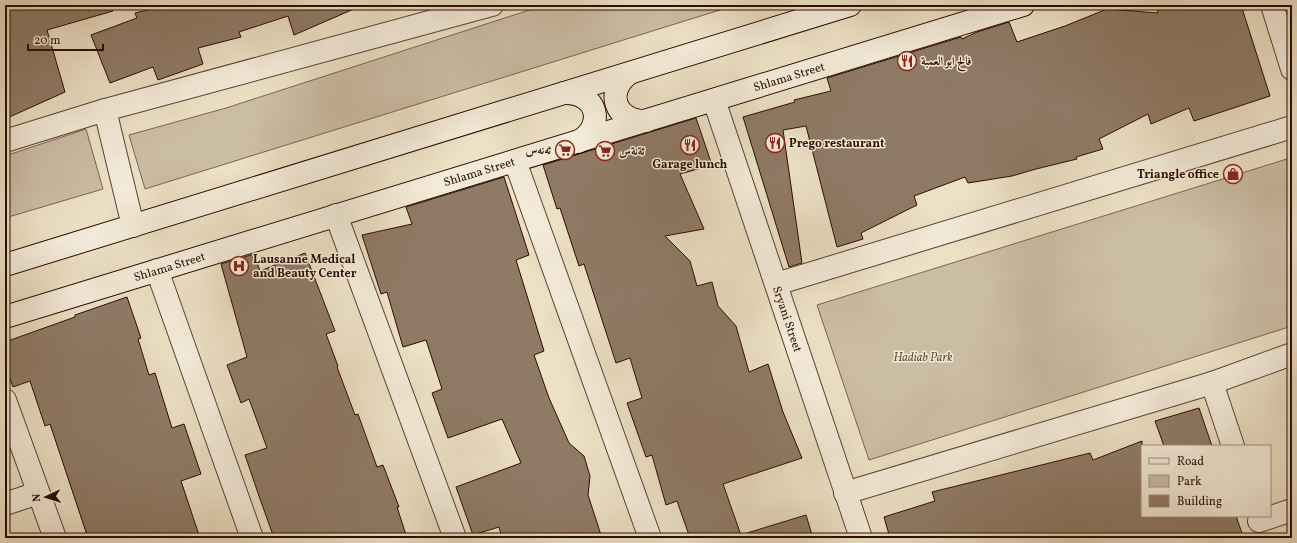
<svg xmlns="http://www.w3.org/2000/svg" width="1297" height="543" font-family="Vollkorn,Amiri,serif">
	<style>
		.green { fill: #cbbca4; stroke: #7b6452 }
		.building { fill: #8f7a66; stroke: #2b0c00 }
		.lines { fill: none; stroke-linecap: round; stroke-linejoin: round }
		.street-casing { stroke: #5b4131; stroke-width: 24 }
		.secondary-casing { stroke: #2b0c00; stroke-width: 24 }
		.street { stroke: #f3ebd9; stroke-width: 22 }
		.secondary { stroke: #f3ebd9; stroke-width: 22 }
		.labels { text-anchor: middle; stroke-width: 3; stroke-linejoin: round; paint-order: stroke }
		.poi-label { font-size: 12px; font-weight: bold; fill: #2b0c00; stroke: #f3ebd9; text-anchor: start }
		.street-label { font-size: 12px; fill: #2b0c00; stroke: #f3ebd9 }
		.park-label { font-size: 12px; font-style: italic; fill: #634a39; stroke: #f3ebd9 }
	</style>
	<rect width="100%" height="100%" fill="#ece0c5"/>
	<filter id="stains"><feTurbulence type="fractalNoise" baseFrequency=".005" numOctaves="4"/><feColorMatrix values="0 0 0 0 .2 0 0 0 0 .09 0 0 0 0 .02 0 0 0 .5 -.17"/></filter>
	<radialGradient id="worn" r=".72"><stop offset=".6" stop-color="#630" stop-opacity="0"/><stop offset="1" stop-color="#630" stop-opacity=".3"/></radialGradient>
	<g class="green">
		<path d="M545,5H736L145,189L129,135L226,108Z"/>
		<path d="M86,129L103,189L5,218V156Z"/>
		<path d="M1287,159L1292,177V326L869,460L817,305Z"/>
	</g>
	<g class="building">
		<path d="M5,5H112L113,11L47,30L65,92L5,119Z"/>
		<path d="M167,5H363L294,35L288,16L239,32L241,37L198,48L203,64L158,80L153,67L110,83L91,35L137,18L135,13Z"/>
		<path d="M1156,5H1241L1270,96L1194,121L1189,108L1151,124L1148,114L1099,139L1103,149L1076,157L1077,159L1036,169L1012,176L968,183L965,177L914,196L917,205L861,233L863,239L837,247L806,126L783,130L802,263L789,267L743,117L795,102L794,100L831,91L827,78L961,37L962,39L977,32L1009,22L1017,42L1065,26L1107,9L1158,13Z"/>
		<path d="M696,118L712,165L680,174L704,229L665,236L690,261L697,286L712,282L718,306L736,326L749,372L768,364L783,412L802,458L723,484L742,538H690L677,501L666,505L652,455L646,457L627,403L642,398L630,358L616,363L584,264L579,266L560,208L557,209L543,165Z"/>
		<path d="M504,177L529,255L516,260L544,351L534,355L549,398L569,443L584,456L590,476L588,495L602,538H502L499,527L473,535L456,487L521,463L502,419L448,438L432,393L442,389L426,340L403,347L387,292L381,294L362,235L412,224L406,207Z"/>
		<path d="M305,253L335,331L326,334L338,366L337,367L355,415L358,414L377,467L383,465L399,507H397L407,538H274L259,496L245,455L267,448L249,399L241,403L227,365L247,357L221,264L254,254L260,271Z"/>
		<path d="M127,297L141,338L138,339L149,375L155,373L172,428L184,424L201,474L181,481L200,538H88L50,424L45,426L30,381L13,387L5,365V342L75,317V315Z"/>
		<path d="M1199,408L1212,446H1164L1155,421Z"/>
		<path d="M1142,441V516H1236L1242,533L1229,538H890L884,517L935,501L932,492L1090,453L1093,460Z"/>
		<path d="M806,515L813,538H748L747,533Z"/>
	</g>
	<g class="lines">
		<defs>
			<g id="street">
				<path d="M1272,5L1292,69"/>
				<path id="s1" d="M714,100L861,538"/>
				<path d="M105,110L133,226"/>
				<path d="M5,141L105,110L492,5"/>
				<path d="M515,161L650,538"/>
				<path d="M336,215L455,538"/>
				<path d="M157,270L252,538"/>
				<path d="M776,284L1292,127"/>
				<path d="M1212,383L1233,446"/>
				<path d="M5,400L55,538"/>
				<path d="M845,493L1212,383L1292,354"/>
				<path d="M5,504L38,493"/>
				<path d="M1259,521L1292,510"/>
			</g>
			<g id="secondary">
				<path d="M630,73C604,91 615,122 646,121"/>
				<path d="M564,93C598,92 606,126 578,142"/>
				<path d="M5,265L850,5"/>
				<path id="s2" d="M5,317L1023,5"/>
			</g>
		</defs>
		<use href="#street" class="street-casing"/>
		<use href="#secondary" class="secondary-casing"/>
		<use href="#street" class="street"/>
		<use href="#secondary" class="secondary"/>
	</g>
	<defs>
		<symbol id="restaurant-ring" viewBox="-11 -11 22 22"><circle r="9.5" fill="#f3ebd9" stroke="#8f2418" stroke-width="1.5"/><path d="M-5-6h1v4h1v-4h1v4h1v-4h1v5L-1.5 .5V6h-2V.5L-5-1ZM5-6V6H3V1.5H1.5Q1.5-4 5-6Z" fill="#8f2418"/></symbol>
		<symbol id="supermarket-ring" viewBox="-11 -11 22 22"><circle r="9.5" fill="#f3ebd9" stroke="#8f2418" stroke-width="1.5"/><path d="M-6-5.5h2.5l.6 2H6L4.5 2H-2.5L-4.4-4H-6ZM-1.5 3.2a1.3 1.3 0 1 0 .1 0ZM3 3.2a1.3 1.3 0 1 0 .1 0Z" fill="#8f2418"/></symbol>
		<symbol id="shop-ring" viewBox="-11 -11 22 22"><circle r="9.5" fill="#f3ebd9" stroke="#8f2418" stroke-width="1.5"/><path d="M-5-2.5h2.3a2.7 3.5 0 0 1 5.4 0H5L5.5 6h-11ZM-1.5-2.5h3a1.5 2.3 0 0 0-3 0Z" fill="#8f2418"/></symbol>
		<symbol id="hospital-ring" viewBox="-11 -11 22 22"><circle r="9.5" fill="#f3ebd9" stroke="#8f2418" stroke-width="1.5"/><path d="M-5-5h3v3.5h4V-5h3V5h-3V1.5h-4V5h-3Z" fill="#8f2418"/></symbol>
	</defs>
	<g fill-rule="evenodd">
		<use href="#restaurant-ring" x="896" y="50" width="22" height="22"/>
		<use href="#restaurant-ring" x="764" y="132" width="22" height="22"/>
		<use href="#restaurant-ring" x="679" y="134" width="22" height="22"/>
		<use href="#supermarket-ring" x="554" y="139" width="22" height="22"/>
		<use href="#supermarket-ring" x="594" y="140" width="22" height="22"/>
		<use href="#shop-ring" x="1222" y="163" width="22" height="22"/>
		<use href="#hospital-ring" x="228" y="255" width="22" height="22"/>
	</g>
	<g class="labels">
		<g class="poi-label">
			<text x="921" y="65">فالح ابو العمبة</text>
			<text x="789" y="147">Prego restaurant</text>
			<text x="551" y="154" text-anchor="end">ئەنەس</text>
			<text x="619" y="155">ئةنةس</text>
			<text x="690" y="168" text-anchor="middle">Garage lunch</text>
			<text x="1219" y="178" text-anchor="end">Triangle office</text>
			<text x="253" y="263">Lausanne Medical<tspan x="253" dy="14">and Beauty Center</tspan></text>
		</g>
		<g class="street-label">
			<text dy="4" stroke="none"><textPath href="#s2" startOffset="820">Shlama Street</textPath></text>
			<text dy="4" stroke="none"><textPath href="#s2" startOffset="496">Shlama Street</textPath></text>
			<text dy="4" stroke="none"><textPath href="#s2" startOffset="172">Shlama Street</textPath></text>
			<text dy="4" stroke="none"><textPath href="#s1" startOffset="231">Sryani Street</textPath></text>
		</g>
		<g class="park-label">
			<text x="923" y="361">Hadiab Park</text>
		</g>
	</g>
	<rect width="1297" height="543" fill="none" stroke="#ece0c5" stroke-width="20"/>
	<rect x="6" y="6" width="1285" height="531" fill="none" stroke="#2b0c00" stroke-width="2"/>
	<rect x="10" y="10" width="1277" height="523" fill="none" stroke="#2b0c00"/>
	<rect x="1141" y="445" width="130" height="72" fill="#f3ebd9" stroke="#a39282"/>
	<rect x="1149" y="458" width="20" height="6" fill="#f3ebd9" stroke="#a39282"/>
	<text x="1177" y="465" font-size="12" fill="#2b0c00">Road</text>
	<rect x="1149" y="475" width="20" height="12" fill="#cbbca4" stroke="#a39282"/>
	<text x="1177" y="485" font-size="12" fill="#2b0c00">Park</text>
	<rect x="1149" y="495" width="20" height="12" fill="#8f7a66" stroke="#a39282"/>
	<text x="1177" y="505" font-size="12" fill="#2b0c00">Building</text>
	<g transform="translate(46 497) rotate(266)" stroke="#f3ebd9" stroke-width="3" paint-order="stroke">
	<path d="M0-3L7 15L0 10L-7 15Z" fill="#2b0c00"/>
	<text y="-6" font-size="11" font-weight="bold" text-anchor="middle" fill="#2b0c00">N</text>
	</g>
	<path d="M28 44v6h75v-6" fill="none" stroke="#2b0c00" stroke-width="2"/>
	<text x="34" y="44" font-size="12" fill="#2b0c00" stroke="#f3ebd9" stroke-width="3" paint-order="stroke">20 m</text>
	<rect width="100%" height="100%" filter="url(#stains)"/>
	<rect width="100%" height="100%" fill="url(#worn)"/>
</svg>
